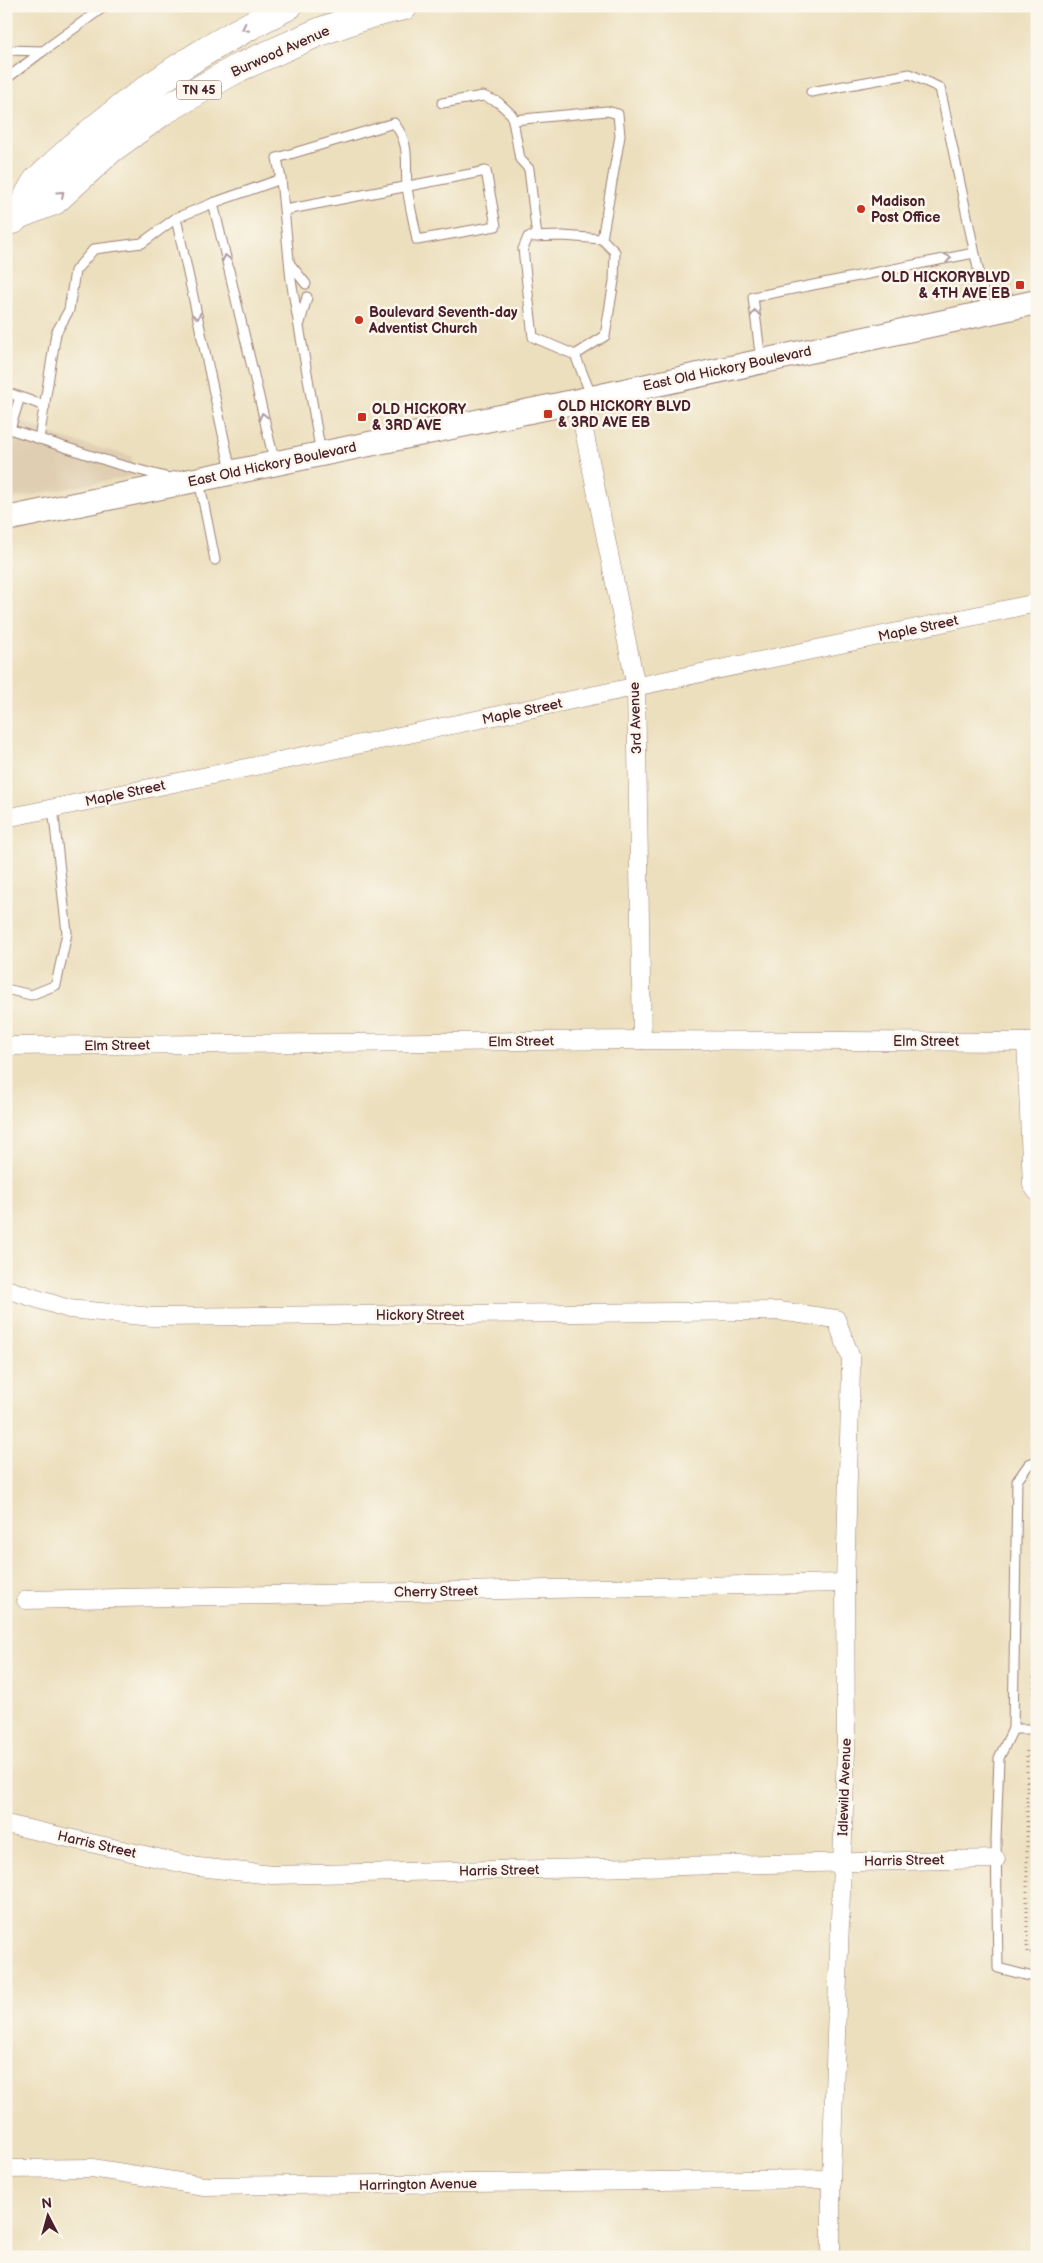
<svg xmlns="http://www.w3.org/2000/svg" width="1043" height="2263" font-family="'Balsamiq Sans',sans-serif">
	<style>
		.built { fill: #dfceb1 }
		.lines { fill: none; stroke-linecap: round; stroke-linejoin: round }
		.lane-casing { stroke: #9b7f74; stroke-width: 11 }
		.street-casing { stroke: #9b7f74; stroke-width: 19 }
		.secondary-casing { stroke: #9b7f74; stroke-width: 26 }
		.primary-casing { stroke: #9b7f74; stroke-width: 29 }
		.path { stroke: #9b7f74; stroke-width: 3; stroke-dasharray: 1 4; stroke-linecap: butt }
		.lane { stroke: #fff; stroke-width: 9 }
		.street { stroke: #fff; stroke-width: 18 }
		.secondary { stroke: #fff; stroke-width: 24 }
		.primary { stroke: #fff; stroke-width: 28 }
		.oneway { stroke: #ae9aa0 }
		.poi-dot { fill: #c8321e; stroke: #fbf7ec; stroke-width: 2 }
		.labels { text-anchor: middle; stroke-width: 5; stroke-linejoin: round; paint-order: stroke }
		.shield { fill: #fbf7ec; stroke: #7f6065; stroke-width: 1 }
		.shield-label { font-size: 12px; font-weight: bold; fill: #4a1f2b }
		.street-label { font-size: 14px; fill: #4a1f2b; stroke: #fbf7ec }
		.poi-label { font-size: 14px; font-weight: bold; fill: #4a1f2b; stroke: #fbf7ec; text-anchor: start }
	</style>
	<rect width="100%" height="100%" fill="#fbf7ec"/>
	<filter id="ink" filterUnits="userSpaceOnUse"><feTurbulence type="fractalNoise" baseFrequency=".02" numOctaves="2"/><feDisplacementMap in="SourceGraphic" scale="10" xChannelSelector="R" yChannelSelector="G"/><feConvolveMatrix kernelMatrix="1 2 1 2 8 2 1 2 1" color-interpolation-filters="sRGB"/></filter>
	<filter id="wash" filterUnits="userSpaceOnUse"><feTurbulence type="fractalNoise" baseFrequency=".0096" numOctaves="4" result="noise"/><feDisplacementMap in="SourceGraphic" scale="20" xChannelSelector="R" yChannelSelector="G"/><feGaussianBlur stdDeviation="1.12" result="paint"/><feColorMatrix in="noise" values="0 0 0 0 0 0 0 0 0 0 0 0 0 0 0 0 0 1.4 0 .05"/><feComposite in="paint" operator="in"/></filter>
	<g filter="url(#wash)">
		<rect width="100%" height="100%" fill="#ecdfbd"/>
		<path class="built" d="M6,415L65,439L131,456L137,475L6,500Z"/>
	</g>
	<g filter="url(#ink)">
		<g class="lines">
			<defs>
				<g id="lane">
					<path d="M6,50L43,51L105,6"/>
					<path d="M6,79L43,51"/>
					<path d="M811,92L910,74L940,88L987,311"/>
					<path d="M442,103L483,96L498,102L512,115L520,159L529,169L537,237"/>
					<path d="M513,120L607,111L618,114L620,136L602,239"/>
					<path d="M281,179L277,158L394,123C411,145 405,160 407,186C409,204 414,222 417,240L496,226L486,171L285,210"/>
					<path d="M6,201L16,213"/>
					<path d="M213,203L281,179L291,280L321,454"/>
					<path d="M290,264L306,284"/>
					<path d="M300,323L307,297"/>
					<path d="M575,355L605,336L614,281L615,252L602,239L563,236L528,237L523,249L533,337L575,355L592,397"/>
					<path d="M761,361L753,297L974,253"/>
					<path d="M6,392L45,406"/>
					<path d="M6,428L117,464L169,478"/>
					<path d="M10,429L20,397"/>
					<path d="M39,439L56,333L69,310L75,271L94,249L142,243L176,218"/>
					<path d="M231,471L176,218L213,203L275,464"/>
					<path d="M199,480L215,560"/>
					<path d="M6,989L31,995L56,985L67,933L53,808"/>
					<path d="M1037,1461L1029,1464L1017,1481L1013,1729L999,1758L996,1839L998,1968L1037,1978"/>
					<path d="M1013,1729H1037"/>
				</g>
				<g id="street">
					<path d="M578,401L636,687L642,1040"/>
					<path d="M6,818L1037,603"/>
					<path d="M1026,1042L1032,1185L1037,1192"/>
					<path d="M6,1046L642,1040L1037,1042"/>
					<path d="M6,1289L69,1309L153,1317L779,1311L836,1319L851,1358V1368L845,1583L846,1749L831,2179V2257"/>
					<path d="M26,1600L845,1583"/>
					<path d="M6,1824L198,1867L272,1875L996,1859"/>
					<path d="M6,2169L92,2168L204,2186L831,2179"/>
				</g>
				<path id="secondary" d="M6,519L578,401L1037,302"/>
				<g id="primary">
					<path d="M18,215L54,201L111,149L163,111L238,68L319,32L367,15L404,6"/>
					<path d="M13,220C24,209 28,193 37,181C41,177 47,172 51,168C121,101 201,49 288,6"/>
				</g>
			</defs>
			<use href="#lane" class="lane-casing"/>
			<use href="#street" class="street-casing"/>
			<use href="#secondary" class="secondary-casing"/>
			<use href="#primary" class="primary-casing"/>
			<g class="path">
				<path d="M1033,1482L1034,1714"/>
				<path d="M1037,1751H1027V1953L1037,1952"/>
			</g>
			<use href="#lane" class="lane"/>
			<use href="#street" class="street"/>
			<use href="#secondary" class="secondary"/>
			<use href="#primary" class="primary"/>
		</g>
		<defs><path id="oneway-chevron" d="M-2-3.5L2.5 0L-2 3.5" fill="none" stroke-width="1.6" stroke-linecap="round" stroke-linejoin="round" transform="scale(1.25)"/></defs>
		<g class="oneway">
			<use href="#oneway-chevron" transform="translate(245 28) rotate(154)"/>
			<use href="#oneway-chevron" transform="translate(61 194) rotate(-42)"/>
			<use href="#oneway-chevron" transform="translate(226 258) rotate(-103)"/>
			<use href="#oneway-chevron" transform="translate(948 258) rotate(-11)"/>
			<use href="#oneway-chevron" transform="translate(755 313) rotate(-97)"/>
			<use href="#oneway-chevron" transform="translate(197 316) rotate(78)"/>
			<use href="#oneway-chevron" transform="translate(263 416) rotate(-103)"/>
		</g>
	</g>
	<g class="poi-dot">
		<circle cx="861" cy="209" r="5"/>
		<rect x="1015" y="280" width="10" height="10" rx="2.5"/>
		<circle cx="359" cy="320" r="5"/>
		<rect x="543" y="409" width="10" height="10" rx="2.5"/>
		<rect x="357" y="412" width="10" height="10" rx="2.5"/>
	</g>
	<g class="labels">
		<rect class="shield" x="176.5" y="80.5" width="45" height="19" rx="4"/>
		<g class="shield-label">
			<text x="199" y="94">TN 45</text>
		</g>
		<g class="street-label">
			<text transform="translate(280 51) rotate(-24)" y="5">Burwood Avenue</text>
			<text transform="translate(727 368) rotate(-12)" y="5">East Old Hickory Boulevard</text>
			<text transform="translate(272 464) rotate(-12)" y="5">East Old Hickory Boulevard</text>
			<text transform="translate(918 628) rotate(-12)" y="5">Maple Street</text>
			<text transform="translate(522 711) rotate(-12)" y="5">Maple Street</text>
			<text transform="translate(635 718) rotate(-92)" y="5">3rd Avenue</text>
			<text transform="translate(125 793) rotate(-12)" y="5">Maple Street</text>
			<text transform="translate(521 1041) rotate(-1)" y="5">Elm Street</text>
			<text x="926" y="1046">Elm Street</text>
			<text transform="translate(117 1045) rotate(-1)" y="5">Elm Street</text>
			<text x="420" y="1320">Hickory Street</text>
			<text transform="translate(436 1591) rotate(-1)" y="5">Cherry Street</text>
			<text transform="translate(844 1787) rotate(-88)" y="5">Idlewild Avenue</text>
			<text transform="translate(97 1844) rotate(13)" y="5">Harris Street</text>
			<text transform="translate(904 1860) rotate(-1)" y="5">Harris Street</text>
			<text transform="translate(499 1870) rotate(-1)" y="5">Harris Street</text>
			<text transform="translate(418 2184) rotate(-1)" y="5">Harrington Avenue</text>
		</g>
		<g class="poi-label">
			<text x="871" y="206">Madison<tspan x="871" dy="16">Post Office</tspan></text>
			<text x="1010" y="282" text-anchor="end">OLD HICKORYBLVD<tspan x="1010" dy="16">&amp; 4TH AVE EB</tspan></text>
			<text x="369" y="317">Boulevard Seventh-day<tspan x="369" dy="16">Adventist Church</tspan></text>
			<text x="558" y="411">OLD HICKORY BLVD<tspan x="558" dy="16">&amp; 3RD AVE EB</tspan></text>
			<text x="372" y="414">OLD HICKORY<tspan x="372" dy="16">&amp; 3RD AVE</tspan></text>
		</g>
	</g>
	<rect width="1043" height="2263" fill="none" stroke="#fbf7ec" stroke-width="25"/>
	<g transform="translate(48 2216) rotate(354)" stroke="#fbf7ec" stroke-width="4" paint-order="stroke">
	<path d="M0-4L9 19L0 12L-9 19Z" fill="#4a1f2b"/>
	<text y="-8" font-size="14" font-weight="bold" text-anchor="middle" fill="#4a1f2b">N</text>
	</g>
</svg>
